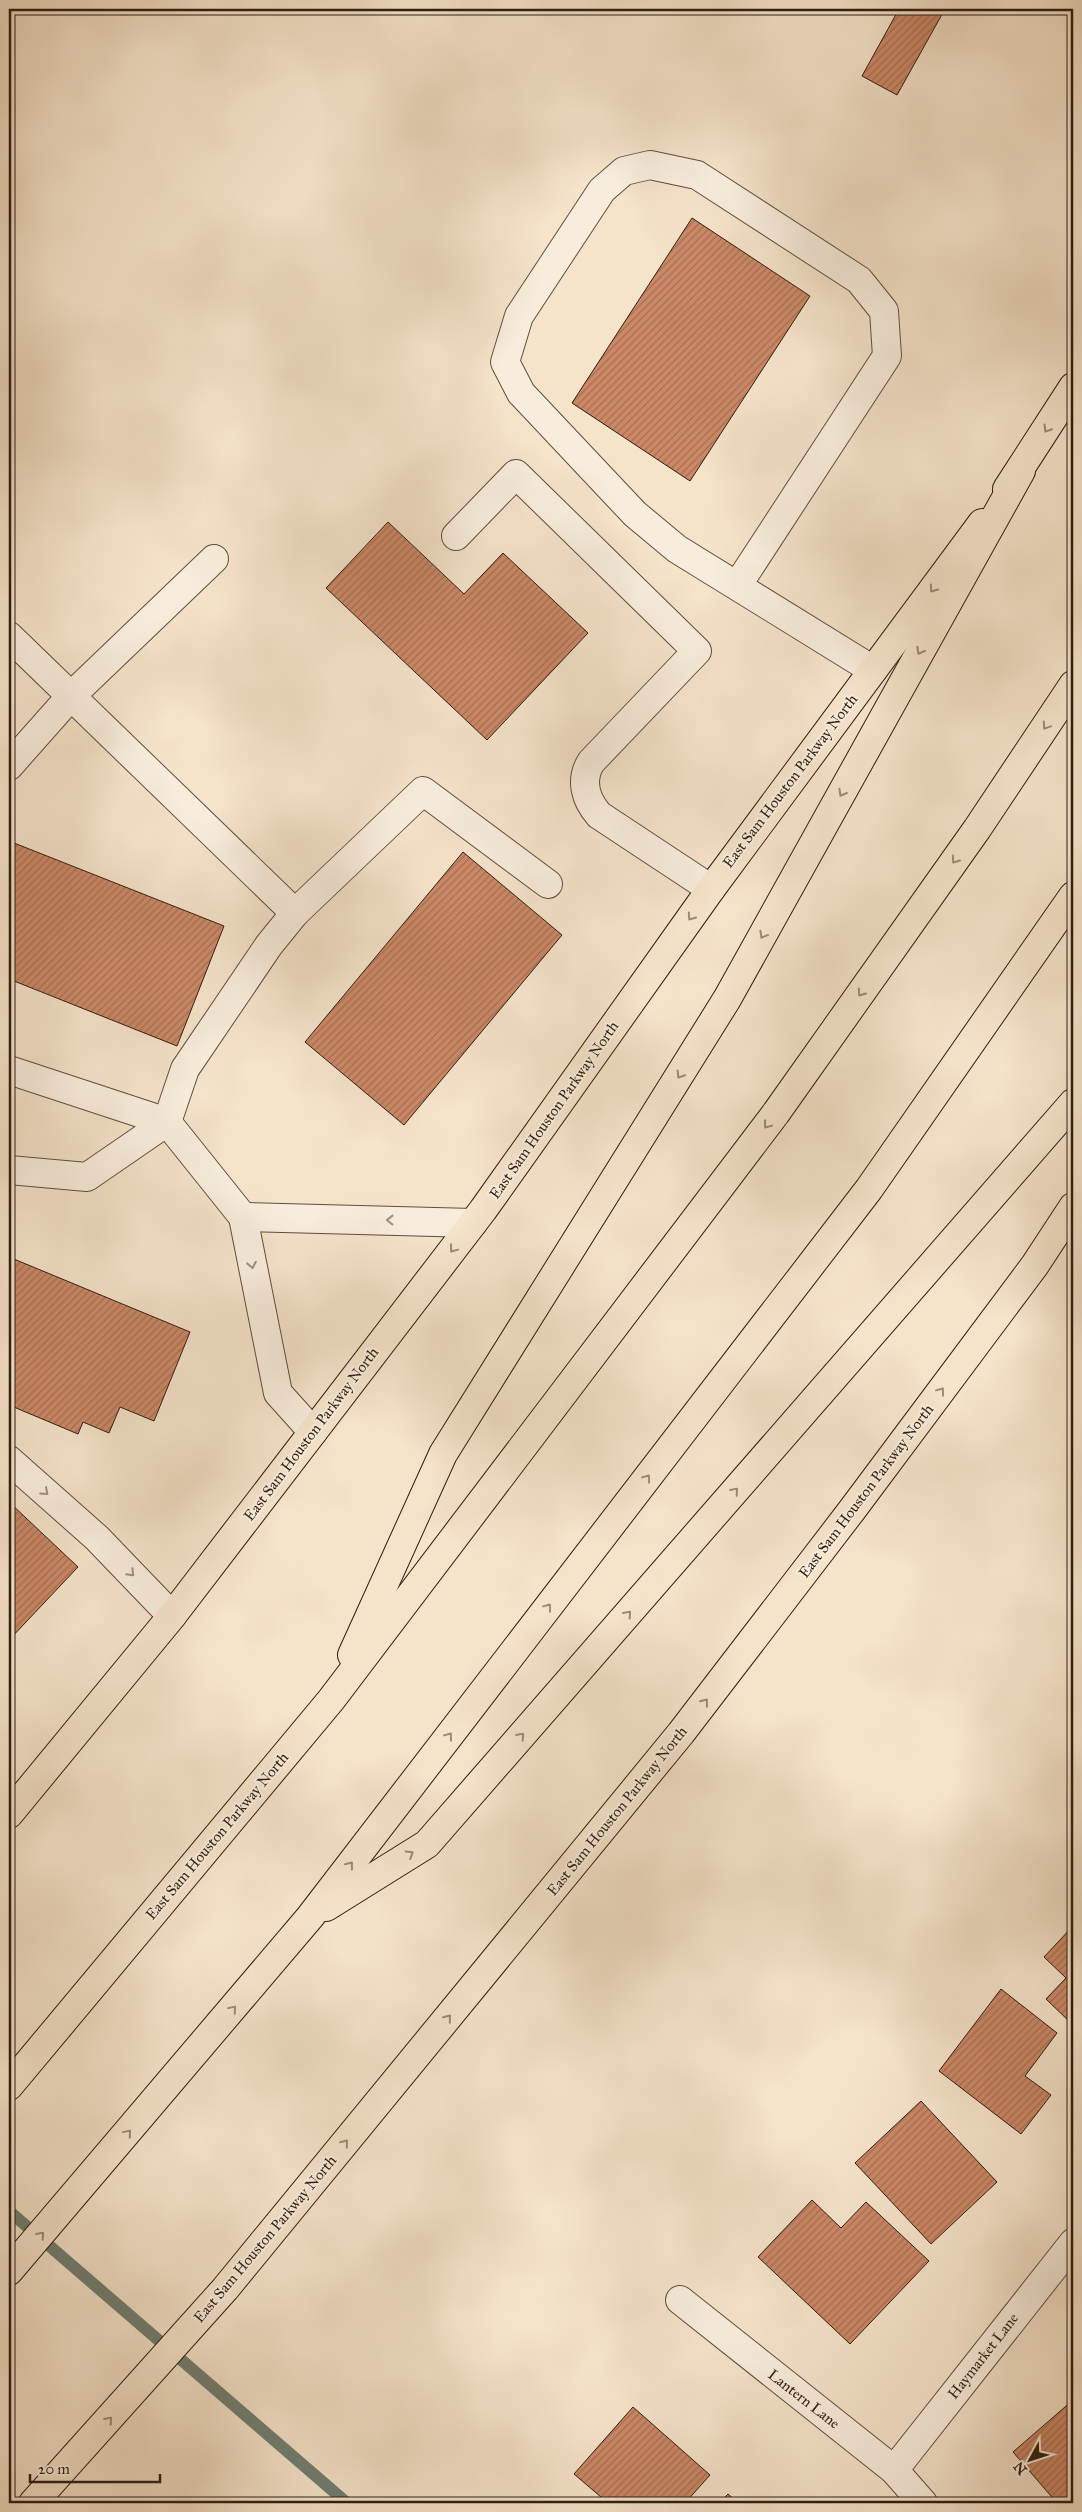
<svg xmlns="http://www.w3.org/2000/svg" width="1082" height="2512" font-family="'IM FELL Great Primer',serif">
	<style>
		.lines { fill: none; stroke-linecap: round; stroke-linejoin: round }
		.stream { stroke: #707e72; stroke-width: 12 }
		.building { fill: url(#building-hatch); stroke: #2d1d10 }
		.minor-casing { stroke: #5f4e3e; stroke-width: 30 }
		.major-casing { stroke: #2d1d10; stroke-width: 30 }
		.highway-casing { stroke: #2d1d10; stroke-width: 30 }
		.minor { stroke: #f8eddd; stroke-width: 28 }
		.major { stroke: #f5e3ca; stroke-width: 28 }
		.highway { stroke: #f5e3ca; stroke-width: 28 }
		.oneway { stroke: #9b8a76 }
		.oneway2 { stroke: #9d8f81 }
		.labels { text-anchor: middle; stroke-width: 4; stroke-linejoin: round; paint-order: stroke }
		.street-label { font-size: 15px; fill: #2d1d10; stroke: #f8eddd }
	</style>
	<defs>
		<pattern id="building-hatch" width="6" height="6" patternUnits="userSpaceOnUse" patternTransform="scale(1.25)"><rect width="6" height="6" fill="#cc8867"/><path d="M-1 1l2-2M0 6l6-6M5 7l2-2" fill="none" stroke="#a66f53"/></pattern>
	</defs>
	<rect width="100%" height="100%" fill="#f5e3ca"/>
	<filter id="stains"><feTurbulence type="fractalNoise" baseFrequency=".004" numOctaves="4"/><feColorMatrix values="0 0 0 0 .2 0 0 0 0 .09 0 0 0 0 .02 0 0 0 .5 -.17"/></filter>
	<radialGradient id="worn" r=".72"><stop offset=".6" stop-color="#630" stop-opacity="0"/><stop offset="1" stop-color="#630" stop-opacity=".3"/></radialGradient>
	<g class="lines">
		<path class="stream" d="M9,2211L347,2503"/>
	</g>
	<g class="building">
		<path d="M899,9H945L897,95L862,76Z"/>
		<path d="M692,218L810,296L690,481L572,403Z"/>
		<path d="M388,522L464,594L503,553L588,633L487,740L326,588Z"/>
		<path d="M9,841L224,926L177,1046L9,979Z"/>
		<path d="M463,852L562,935L404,1125L305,1042Z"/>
		<path d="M9,1257L190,1332L154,1421L120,1407L109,1433L83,1422L78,1434L9,1405Z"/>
		<path d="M9,1502L78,1567L9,1640Z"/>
		<path d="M1073,1926V2025L1046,1999L1066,1978L1044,1957Z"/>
		<path d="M1001,1989L1057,2033L1025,2076L1051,2095L1021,2134L939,2071Z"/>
		<path d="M921,2101L997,2182L931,2244L855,2163Z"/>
		<path d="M812,2200L841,2228L866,2202L929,2261L850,2344L758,2257Z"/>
		<path d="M1073,2400V2503H1057L1013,2452Z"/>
		<path d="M633,2407L710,2475L685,2503H608L574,2474Z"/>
		<path d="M728,2494L738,2503H719Z"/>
	</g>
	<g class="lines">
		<defs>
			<g id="minor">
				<path d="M456,536L516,474L697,651L591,762C580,780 585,799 599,815L711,889"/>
				<path d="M737,586L887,356L884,311L859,280L697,175L650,165L624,171L602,190L519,316L505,362L521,393L635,514L677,549L873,670"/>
				<path d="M9,636L295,913L269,945L185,1069L167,1122L87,1177L9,1170"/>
				<path d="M9,766L71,696L214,559"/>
				<path d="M295,913L423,791L548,884"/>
				<path d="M9,1070L167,1122L243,1217L278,1393L313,1432"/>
				<path d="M243,1217L473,1223"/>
				<path d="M9,1460L97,1538L172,1616"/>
				<path d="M680,2300L894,2470L923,2503"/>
				<path d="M894,2470L1073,2243"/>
			</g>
			<g id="major">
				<path d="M1007,489L1073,387"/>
				<path d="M9,1814L172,1616L483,1210L711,889L982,523"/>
				<path d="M33,2503L225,2289L681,1733L852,1510L1035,1265L1073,1207"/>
			</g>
			<g id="highway">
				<path d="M352,1655L443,1454L727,999L1021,471"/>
				<path d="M326,1907L427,1844L1073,1103"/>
				<path d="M9,2086L331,1700L776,1113L977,829L1073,685"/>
				<path d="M9,2271L310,1917L869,1189L1073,896"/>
			</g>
		</defs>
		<use href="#minor" class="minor-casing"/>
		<use href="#major" class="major-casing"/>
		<use href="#highway" class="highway-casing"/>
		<use href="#minor" class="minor"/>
		<use href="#major" class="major"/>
		<use href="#highway" class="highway"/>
	</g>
	<defs><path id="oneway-chevron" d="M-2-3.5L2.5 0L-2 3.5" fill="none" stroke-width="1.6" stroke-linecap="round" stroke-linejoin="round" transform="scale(1.25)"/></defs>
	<g class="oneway">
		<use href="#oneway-chevron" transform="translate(1047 429) rotate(122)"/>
		<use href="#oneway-chevron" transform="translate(933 589) rotate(126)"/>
		<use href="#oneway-chevron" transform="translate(920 651) rotate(119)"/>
		<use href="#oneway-chevron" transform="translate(1046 726) rotate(124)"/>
		<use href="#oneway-chevron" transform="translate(842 793) rotate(119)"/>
		<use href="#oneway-chevron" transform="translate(955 860) rotate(125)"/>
		<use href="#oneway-chevron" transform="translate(691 917) rotate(125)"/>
		<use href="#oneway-chevron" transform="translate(763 935) rotate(119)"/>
		<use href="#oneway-chevron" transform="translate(861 993) rotate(125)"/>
		<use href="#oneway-chevron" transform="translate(680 1075) rotate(122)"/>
		<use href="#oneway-chevron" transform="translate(767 1125) rotate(127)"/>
		<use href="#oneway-chevron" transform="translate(453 1249) rotate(127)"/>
		<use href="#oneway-chevron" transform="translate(941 1391) rotate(-53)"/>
		<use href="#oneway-chevron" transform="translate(647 1478) rotate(-53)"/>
		<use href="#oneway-chevron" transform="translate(735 1491) rotate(-49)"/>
		<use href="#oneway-chevron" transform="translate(548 1607) rotate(-53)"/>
		<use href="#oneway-chevron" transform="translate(628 1614) rotate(-49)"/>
		<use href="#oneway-chevron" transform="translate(705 1702) rotate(-52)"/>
		<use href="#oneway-chevron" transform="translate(449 1736) rotate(-53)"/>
		<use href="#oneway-chevron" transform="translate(521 1736) rotate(-49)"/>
		<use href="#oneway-chevron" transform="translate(410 1854) rotate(-32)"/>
		<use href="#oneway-chevron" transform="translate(350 1865) rotate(-52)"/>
		<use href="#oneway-chevron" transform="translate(233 2009) rotate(-50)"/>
		<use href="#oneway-chevron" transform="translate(448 2018) rotate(-51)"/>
		<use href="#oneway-chevron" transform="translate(128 2133) rotate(-50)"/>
		<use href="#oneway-chevron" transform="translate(345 2143) rotate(-51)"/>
		<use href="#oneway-chevron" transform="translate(41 2235) rotate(-49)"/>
		<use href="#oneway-chevron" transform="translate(109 2420) rotate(-49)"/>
	</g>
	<g class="oneway2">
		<use href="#oneway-chevron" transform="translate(390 1220) rotate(-179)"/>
		<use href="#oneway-chevron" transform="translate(252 1265) rotate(79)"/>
		<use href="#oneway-chevron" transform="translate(45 1492) rotate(42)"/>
		<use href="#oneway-chevron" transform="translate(131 1573) rotate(46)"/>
	</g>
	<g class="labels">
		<g class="street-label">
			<text transform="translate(790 781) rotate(-53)" y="5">East Sam Houston Parkway North</text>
			<text transform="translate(554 1110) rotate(-55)" y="5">East Sam Houston Parkway North</text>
			<text transform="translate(311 1434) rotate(-53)" y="5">East Sam Houston Parkway North</text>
			<text transform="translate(866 1491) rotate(-53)" y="5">East Sam Houston Parkway North</text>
			<text transform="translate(617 1811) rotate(-51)" y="5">East Sam Houston Parkway North</text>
			<text transform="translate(217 1836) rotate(-50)" y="5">East Sam Houston Parkway North</text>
			<text transform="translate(265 2239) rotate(-50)" y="5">East Sam Houston Parkway North</text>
			<text transform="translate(983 2356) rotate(-52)" y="5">Haymarket Lane</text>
			<text transform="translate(804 2399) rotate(38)" y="5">Lantern Lane</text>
		</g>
	</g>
	<rect width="1082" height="2512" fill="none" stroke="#f5e3ca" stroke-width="30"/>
	<rect x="10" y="10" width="1062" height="2492" fill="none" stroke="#2d1d10" stroke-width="2.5"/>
	<rect x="15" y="15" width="1052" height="2482" fill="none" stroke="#2d1d10"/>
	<g transform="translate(1030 2460) rotate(230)" stroke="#f8eddd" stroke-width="4" paint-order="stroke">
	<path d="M0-4L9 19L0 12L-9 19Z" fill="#2d1d10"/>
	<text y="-8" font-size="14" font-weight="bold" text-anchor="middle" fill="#2d1d10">N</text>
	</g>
	<path d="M30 2474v8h130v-8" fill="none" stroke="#2d1d10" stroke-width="2.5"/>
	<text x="38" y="2474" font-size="15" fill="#2d1d10" stroke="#f8eddd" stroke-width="4" paint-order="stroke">20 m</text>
	<rect width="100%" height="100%" filter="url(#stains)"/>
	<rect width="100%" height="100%" fill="url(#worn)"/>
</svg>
